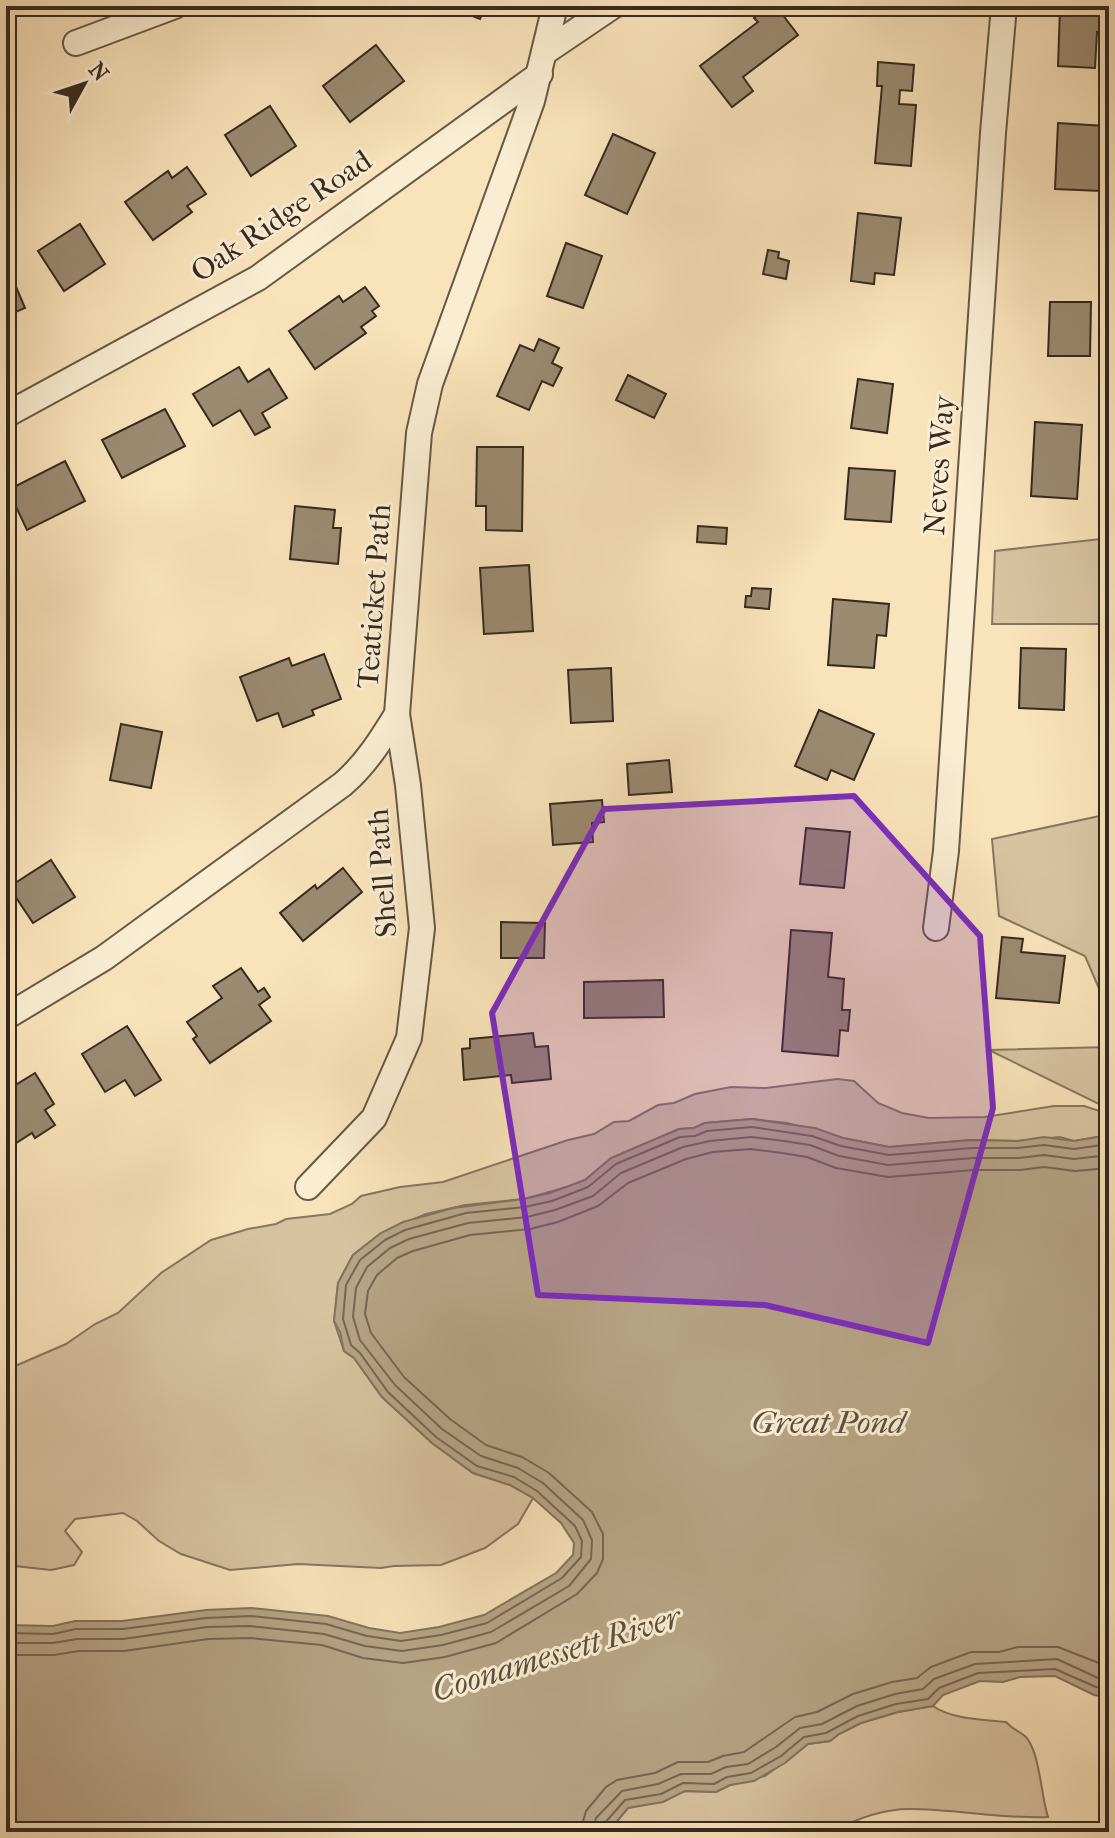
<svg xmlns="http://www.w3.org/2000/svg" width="1115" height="1838" font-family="'IM FELL French Canon',serif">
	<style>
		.green { fill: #d8c3a0; stroke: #887660; stroke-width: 2 }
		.water { fill: #b7a486; stroke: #84735e; stroke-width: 2 }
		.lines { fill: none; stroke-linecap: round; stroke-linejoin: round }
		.shore { stroke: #776654; stroke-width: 2 }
		.building { fill: #9c8a71; stroke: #372921; stroke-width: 2 }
		.street-casing { stroke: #685847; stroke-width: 28 }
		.street { stroke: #fbedd2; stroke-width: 24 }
		.marked { fill: #7b2cbf; fill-opacity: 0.2; stroke: #7b2cbf; stroke-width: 6; stroke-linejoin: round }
		.labels { text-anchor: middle; stroke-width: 6; stroke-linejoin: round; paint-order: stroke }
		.street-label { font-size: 30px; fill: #372921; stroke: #fbedd2 }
		.water-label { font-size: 32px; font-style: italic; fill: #5d4e3f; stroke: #fbedd2 }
	</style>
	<rect width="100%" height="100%" fill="#f9e3ba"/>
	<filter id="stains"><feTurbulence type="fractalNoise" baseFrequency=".0025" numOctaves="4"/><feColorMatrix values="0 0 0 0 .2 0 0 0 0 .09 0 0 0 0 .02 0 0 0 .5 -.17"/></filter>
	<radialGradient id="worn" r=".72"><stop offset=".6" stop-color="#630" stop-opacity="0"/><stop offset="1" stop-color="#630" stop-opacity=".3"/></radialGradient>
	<g class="green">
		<path d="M1109,538V624H992L995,551Z"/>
		<path d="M1109,814V1000H1104L1085,956L999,916L992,839Z"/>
		<path d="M1109,1047V1109L989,1050Z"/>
		<path d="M837,1079L854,1081L878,1103L902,1113L929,1118L985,1117L1054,1106H1084L1109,1114V1135L1074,1141L1060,1137L1018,1141L971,1140L889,1147L843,1138L787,1123L752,1119L705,1123L694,1128L679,1129L611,1158L585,1180L574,1185L524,1199L465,1205L426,1214L381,1233L353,1255L338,1283L334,1321L344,1351L354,1358L382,1397L432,1443L473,1473L510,1485L533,1498L518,1524L485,1548L441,1565L394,1566L381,1568L298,1564L230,1570L181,1554L159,1541L137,1521L123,1513L75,1519L65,1531L82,1552L74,1565L51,1570L6,1565V1370L66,1344L95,1324L118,1313L161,1273L211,1240L248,1229L276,1224L286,1219L330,1214L352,1204L361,1196L400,1187L443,1182L568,1140L594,1134L614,1122L629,1121L658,1105L674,1103L695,1094L731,1087L766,1088Z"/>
		<path d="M933,1706C951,1719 984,1720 1006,1722C1014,1731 1020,1731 1026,1737C1040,1753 1041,1796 1048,1817C1002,1819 956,1809 909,1809C883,1809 854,1820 831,1832H608L628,1808L652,1803L685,1791L716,1792L730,1785L765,1776L808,1744L830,1741L839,1734L861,1723L898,1712Z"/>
	</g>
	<path class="water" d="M752,1119L815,1128L843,1138L889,1147L971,1140L1018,1141L1044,1137L1074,1141L1109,1135V1697L1094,1695L1055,1676L1020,1677L1003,1682L980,1681L943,1695L933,1706L898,1712L861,1723L839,1734L830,1741L808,1744L785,1763L754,1781L730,1785L716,1792L685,1791L663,1802L628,1808L608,1832H6V1625L53,1626L75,1621H122L206,1610L251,1608L328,1616L369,1628L400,1633L439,1627L484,1615L556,1573L573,1555L574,1543L561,1523L533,1498L510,1485L473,1473L432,1443L382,1397L354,1358L344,1351L340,1332L334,1321L338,1283L353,1255L381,1233L403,1222L453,1208L524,1199L550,1193L585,1180L611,1158L679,1129L694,1128L705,1123Z"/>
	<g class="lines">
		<g class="shore">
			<path d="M6,1633L53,1634L76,1629H123L206,1618L251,1616L326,1624L367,1636L401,1641L441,1635L487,1623L562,1578L581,1557L582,1541L575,1526L537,1491L514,1477L477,1466L436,1437L388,1392L360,1353L351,1345L343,1319L346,1285L360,1260L385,1240L405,1230L466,1213L525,1207L552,1201L588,1187L616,1164L680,1137L695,1136L707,1131L752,1127L812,1136L841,1146L889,1155L972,1148H1018L1044,1145L1074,1149L1109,1144"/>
			<path d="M6,1643H53L77,1639H123L207,1627L250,1626L324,1634L365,1646L402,1651L443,1645L491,1632L569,1586L591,1559L592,1540L583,1520L543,1483L518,1468L481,1456L442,1429L395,1385L360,1340L353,1317L356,1288L367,1267L390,1248L409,1239L468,1223L527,1217L555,1210L593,1196L621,1173L683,1147L710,1141L751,1137L784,1141L810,1145L839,1156L888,1165L973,1158H1019L1044,1155L1074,1159L1109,1155"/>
			<path d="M6,1655H54L79,1651H124L208,1639L250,1638L322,1645L363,1658L403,1663L445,1657L496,1643L577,1594L597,1573L603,1559V1534L592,1512L549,1473L522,1457L486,1445L450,1419L404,1377L371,1333L365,1314L368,1291L377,1275L397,1258L413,1251L470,1235L530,1229L558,1222L598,1206L628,1183L686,1159L713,1152L751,1149L782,1153L807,1157L836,1168L888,1177L974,1170H1020L1044,1167L1075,1171L1109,1168"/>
			<path d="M580,1832L586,1811L606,1787L617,1780L655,1773L678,1762H708L723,1756L744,1752L795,1717L817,1712L853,1694L892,1682L917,1678L931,1667L971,1652H999L1018,1647H1058L1109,1667"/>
			<path d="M592,1832L596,1818L622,1791L658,1784L681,1774H711L726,1767L748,1764L776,1747L800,1728L822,1724L857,1706L895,1694L923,1689L934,1679L975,1664L1057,1659L1098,1678L1109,1679"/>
			<path d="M602,1832L604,1824L625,1800L661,1794L683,1783L714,1784L727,1777L751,1773L781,1756L804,1737L826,1733L858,1716L896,1704L928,1699L939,1688L978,1673L1055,1669L1096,1687L1109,1689"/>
		</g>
	</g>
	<g class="building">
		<path d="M447,6H485L480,19Z"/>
		<path d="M769,6H776L798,35L743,77L753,91L732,107L700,66L758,22L754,18Z"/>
		<path d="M1060,8L1109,10V32H1097L1095,68L1058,66Z"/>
		<path d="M376,45L404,81L350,122L323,86Z"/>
		<path d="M878,62L914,65L912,91L900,90L899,104L916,105L911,166L875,163L882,86H877Z"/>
		<path d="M270,106L296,146L251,176L225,135Z"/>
		<path d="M1058,123L1105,126L1101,191L1055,189Z"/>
		<path d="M613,134L655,153L627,214L585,195Z"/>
		<path d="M187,167L206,194L187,206L192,212L153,240L125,202L168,171L172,178Z"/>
		<path d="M858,213L901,218L894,275L875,273L874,284L851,281Z"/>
		<path d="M80,224L105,264L64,291L38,251Z"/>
		<path d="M566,243L602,256L583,308L547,296Z"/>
		<path d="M768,250L779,252L778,258L789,261L786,279L763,274Z"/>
		<path d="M6,263L25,308L6,316Z"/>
		<path d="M365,287L379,306L372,311L376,316L361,327L366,333L315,369L289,331L339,296L343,302Z"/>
		<path d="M1050,302H1091L1090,356H1048Z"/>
		<path d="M539,339L559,348L552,363L562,368L553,386L542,381L529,410L497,396L520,345L534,351Z"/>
		<path d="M239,367L248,382L269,369L287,398L262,413L270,427L255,435L240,410L213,426L193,394Z"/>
		<path d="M628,375L666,394L654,418L616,400Z"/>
		<path d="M858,379L893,384L887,433L851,428Z"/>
		<path d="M165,409L185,446L122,478L102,440Z"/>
		<path d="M1035,422L1082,425L1077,499L1031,496Z"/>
		<path d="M477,447H523L522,531L486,530V506H476Z"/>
		<path d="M65,461L85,501L27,530L8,490Z"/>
		<path d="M849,468L895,471L891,522L845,519Z"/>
		<path d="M295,506L335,510L333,528H341L338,564L290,559Z"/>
		<path d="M698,526L727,528L726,544L697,542Z"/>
		<path d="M529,565L533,631L484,634L480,568Z"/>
		<path d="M752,588L771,589L769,609L745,607L746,596H751Z"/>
		<path d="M833,599L889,604L886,636L877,635L874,668L828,665Z"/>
		<path d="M1021,648L1066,649L1064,710L1019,708Z"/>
		<path d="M324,654L341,699L312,710L314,715L283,727L278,713L257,721L240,677L289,658L292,666Z"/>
		<path d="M611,668L613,721L571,723L568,670Z"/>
		<path d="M819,710L874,734L854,780L831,770L827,780L795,766Z"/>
		<path d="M121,724L162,732L151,788L110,780Z"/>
		<path d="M669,760L672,792L629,795L627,764Z"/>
		<path d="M602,800L604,822L592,823L593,842L553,845L550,804Z"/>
		<path d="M806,828L850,832L844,888L800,884Z"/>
		<path d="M51,860L75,897L33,923L9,887Z"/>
		<path d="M343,868L362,892L303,941L280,913L315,885L317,889Z"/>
		<path d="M501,922L545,923L544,958H501Z"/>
		<path d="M791,930L832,933L828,977L844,979L842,1010H850L848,1031L840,1030L838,1056L782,1051Z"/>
		<path d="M1002,937L1023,939L1021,952L1065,956L1059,1003L996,998Z"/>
		<path d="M241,968L258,992L264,988L270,997L259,1005L271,1021L210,1063L193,1039L197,1036L187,1022L222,998L213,986Z"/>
		<path d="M663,980L664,1017L584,1018V982Z"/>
		<path d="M127,1026L161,1080L135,1096L125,1080L105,1092L82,1054Z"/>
		<path d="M533,1033L535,1047L548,1046L551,1079L512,1083L511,1075L464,1080L462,1049L470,1048V1039Z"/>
		<path d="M35,1073L54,1104L45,1110L55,1125L35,1138L32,1133L7,1149L6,1084L14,1079L17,1084Z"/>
	</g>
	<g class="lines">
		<defs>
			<g id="street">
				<path d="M76,43L175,6"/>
				<path d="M545,52L613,6"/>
				<path d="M6,415L258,278L540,74"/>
				<path d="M936,928L946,851L993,133L1004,6"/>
				<path d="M6,1017L104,958L343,784C366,764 381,740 397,714L419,433L430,384L532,101L555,6"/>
				<path d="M308,1187L374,1118L409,1038L422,928L408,785L397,714"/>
			</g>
		</defs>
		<use href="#street" class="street-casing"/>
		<use href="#street" class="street"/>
	</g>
	<path class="marked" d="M854,796L980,936L993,1108L928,1343L765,1305L538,1295L492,1013L604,809Z"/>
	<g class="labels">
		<g class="street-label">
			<text transform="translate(281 216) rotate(-34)" y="10">Oak Ridge Road</text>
			<text transform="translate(939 465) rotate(-86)" y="10">Neves Way</text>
			<text transform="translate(374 596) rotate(-86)" y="10">Teaticket Path</text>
			<text transform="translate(382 873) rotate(-94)" y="10">Shell Path</text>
		</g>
		<g class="water-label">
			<text x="828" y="1433">Great Pond</text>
			<text transform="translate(556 1653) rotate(-17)" y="11">Coonamessett River</text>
		</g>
	</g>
	<rect width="1115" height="1838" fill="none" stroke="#f9e3ba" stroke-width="32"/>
	<rect x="8" y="8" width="1099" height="1822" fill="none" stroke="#372921" stroke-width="4"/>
	<rect x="16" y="16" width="1083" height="1806" fill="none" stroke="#372921" stroke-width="2"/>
	<g transform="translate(84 84) rotate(50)" stroke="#fbedd2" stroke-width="6" paint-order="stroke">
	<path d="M0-6L14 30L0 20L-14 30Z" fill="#372921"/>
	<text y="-12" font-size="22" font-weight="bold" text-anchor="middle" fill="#372921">N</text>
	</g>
	<rect width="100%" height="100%" filter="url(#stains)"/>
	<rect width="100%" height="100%" fill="url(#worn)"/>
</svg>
